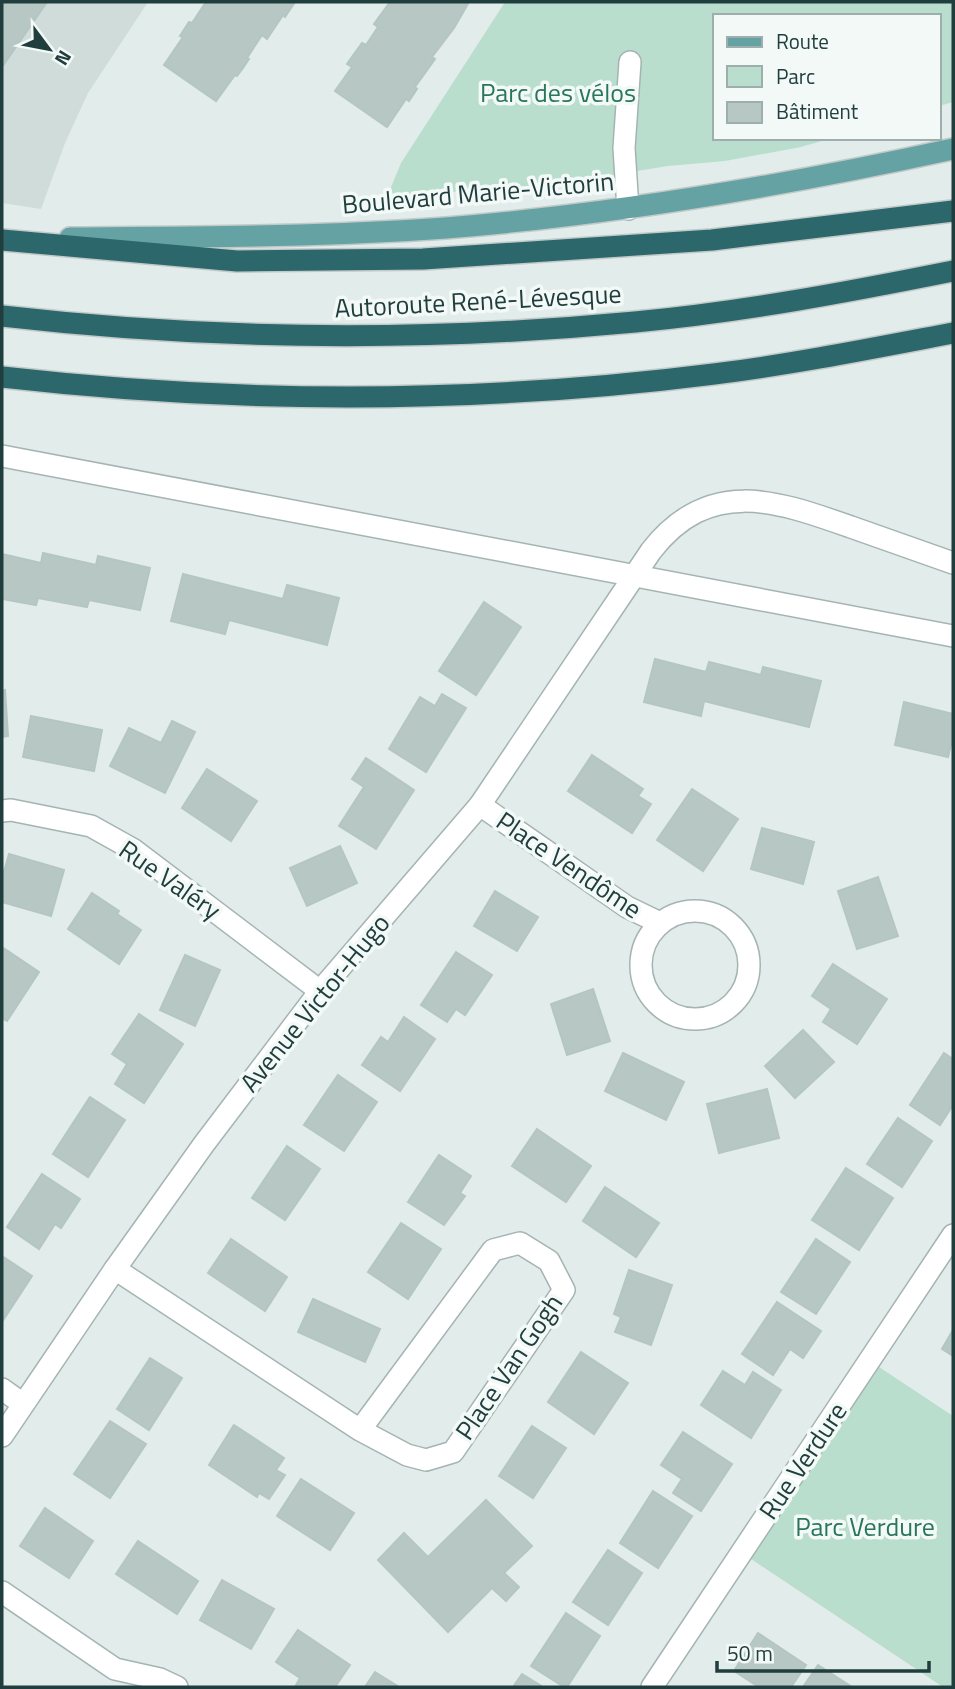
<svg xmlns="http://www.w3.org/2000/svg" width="955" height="1689" font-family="'Titillium Web',sans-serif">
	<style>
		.built { fill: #d0dcda }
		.green { fill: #badecd }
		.building { fill: #b7c7c4; stroke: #b4c6c4; stroke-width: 2 }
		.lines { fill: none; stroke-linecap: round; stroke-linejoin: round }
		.minor-casing { stroke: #a4b4b3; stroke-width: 24 }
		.major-casing { stroke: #c1c9c9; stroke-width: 24 }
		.highway-casing { stroke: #c1c9c9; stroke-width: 24 }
		.minor { stroke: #fff; stroke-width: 21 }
		.major { stroke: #65a2a3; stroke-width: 21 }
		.highway { stroke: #2c676b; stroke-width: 21 }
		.labels { text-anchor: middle; stroke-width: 7; stroke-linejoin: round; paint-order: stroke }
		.park-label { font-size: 26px; fill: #2a765c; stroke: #f2f9f7 }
		.street-label { font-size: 26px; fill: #213e3e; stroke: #f2f9f7 }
	</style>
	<rect width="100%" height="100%" fill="#e2ecea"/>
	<path class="built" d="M2,2H148L88,93L65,143L41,209L2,203Z"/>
	<g class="green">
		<path d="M505,2H953V102L939,106V16H715V138H832L801,147L725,161L668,166L557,184L387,197L401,163Z"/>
		<path d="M870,1361L953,1416V1687H943L742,1553Z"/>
	</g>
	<g class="building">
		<path d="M2,2H47L2,67Z"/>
		<path d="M206,2H295L285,17L283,15L267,39L262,35L247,58L249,59L243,68L237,76L235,75L216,101L164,65L183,37L180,36L189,22L192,23Z"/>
		<path d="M390,2H469L454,28L432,57L435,59L415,87L417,89L409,101L406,99L387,127L335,91L352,67L347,64L362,43L366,45L378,27L374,24Z"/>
		<path d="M43,553L96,565L98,556L150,568L140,610L89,600L87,607L38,598L36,605L2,599V554L41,563Z"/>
		<path d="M183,574L283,599L287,585L339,598L327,645L229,620L225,634L171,621Z"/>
		<path d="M484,602L521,627L476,695L439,671Z"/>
		<path d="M655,659L706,672L709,662L761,675L763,667L821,681L809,727L704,701L701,716L644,702Z"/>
		<path d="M5,690L8,736L2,737V691Z"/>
		<path d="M442,694L466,708L426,772L389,749L420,697L435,706Z"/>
		<path d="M904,702L953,714V712V744H951L948,757L895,745Z"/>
		<path d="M31,716L102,730L94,771L23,757Z"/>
		<path d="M172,721L195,732L165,793L110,766L129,728L161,743Z"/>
		<path d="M592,755L643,789L638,796L651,804L632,833L568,791Z"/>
		<path d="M366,758L414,790L376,849L339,826L364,787L352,779Z"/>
		<path d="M207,769L257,801L231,841L182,808Z"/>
		<path d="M692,789L738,819L703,871L657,840Z"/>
		<path d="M762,828L814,842L803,884L751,869Z"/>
		<path d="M340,846L357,883L307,906L290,868Z"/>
		<path d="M9,854L64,870L51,916L2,902V879Z"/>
		<path d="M878,877L898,936L857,949L838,891Z"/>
		<path d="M495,891L538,917L517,951L474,926Z"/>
		<path d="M92,893L119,911L117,914L141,930L119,964L68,929Z"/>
		<path d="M2,947L39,972L7,1021L2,1018Z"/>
		<path d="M456,952L492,975L465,1015L456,1009L447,1022L421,1005Z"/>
		<path d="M185,955L220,970L195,1026L160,1010Z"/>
		<path d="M833,964L887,999L857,1044L823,1022L831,1009L812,996Z"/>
		<path d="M593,989L610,1041L567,1055L551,1004Z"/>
		<path d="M139,1014L183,1044L144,1103L115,1084L127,1064L112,1054Z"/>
		<path d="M404,1017L435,1039L400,1091L362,1065L381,1037L388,1042Z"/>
		<path d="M803,1030L834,1062L795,1098L765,1066Z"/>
		<path d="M623,1053L684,1082L666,1120L605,1091Z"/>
		<path d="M944,1053L953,1059V1105L940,1125L910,1105Z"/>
		<path d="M338,1075L377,1102L344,1151L304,1125Z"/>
		<path d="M767,1089L779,1138L719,1153L707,1104Z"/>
		<path d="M90,1097L125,1120L88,1177L53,1154Z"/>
		<path d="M898,1118L932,1141L902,1187L867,1164Z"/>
		<path d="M537,1129L591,1166L566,1202L512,1166Z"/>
		<path d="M287,1146L320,1169L285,1220L252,1198Z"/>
		<path d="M439,1155L471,1176L460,1193L465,1196L444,1225L408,1202Z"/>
		<path d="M846,1168L893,1198L859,1250L812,1220Z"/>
		<path d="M42,1174L80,1199L61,1228L55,1224L39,1249L7,1227Z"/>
		<path d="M605,1187L659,1223L636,1257L583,1221Z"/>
		<path d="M401,1223L441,1249L408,1299L368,1272Z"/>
		<path d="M231,1239L287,1277L265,1311L208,1273Z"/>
		<path d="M816,1239L850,1262L816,1314L781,1292Z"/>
		<path d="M2,1256L32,1276L2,1322Z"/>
		<path d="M629,1270L672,1285L651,1345L615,1332L621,1317L614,1314Z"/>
		<path d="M313,1299L380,1329L365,1362L298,1332Z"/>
		<path d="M777,1302L821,1331L803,1358L790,1349L773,1375L742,1354Z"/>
		<path d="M953,1330V1356L942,1349Z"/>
		<path d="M581,1352L628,1383L594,1434L548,1402Z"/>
		<path d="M150,1358L182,1378L149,1430L117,1409Z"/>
		<path d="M723,1371L745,1385L753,1372L781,1390L751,1438L701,1405Z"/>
		<path d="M110,1421L146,1444L110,1498L74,1474Z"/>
		<path d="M234,1425L284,1458L276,1470L285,1475L269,1499L259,1493L257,1497L209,1465Z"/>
		<path d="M532,1426L566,1448L533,1498L499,1476Z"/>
		<path d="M683,1432L732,1464L701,1511L673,1493L682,1479L661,1465Z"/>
		<path d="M301,1479L354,1513L330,1550L277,1516Z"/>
		<path d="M653,1491L692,1516L658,1568L620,1543Z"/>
		<path d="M486,1500L532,1546L504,1573L519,1587L506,1601L492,1588L448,1632L378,1560L404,1533L428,1557Z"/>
		<path d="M45,1508L93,1541L69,1578L20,1546Z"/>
		<path d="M138,1541L198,1581L177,1614L116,1574Z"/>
		<path d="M608,1550L642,1573L608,1625L573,1602Z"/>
		<path d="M222,1580L274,1609L251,1649L200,1620Z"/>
		<path d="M566,1613L600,1636L567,1687H564L531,1666Z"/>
		<path d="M298,1630L350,1665L335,1687H300L296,1685L300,1678L276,1662Z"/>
		<path d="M758,1633L806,1665L791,1687H759L734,1671Z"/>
		<path d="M818,1665L852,1687H803Z"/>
		<path d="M375,1672L399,1687H365Z"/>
		<path d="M522,1674L543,1687H513Z"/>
	</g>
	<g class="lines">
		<defs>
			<g id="minor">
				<path d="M628,209L624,148L630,62"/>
				<path d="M2,456L953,636"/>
				<path d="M480,805L627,907L660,923"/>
				<path d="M2,811L11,810L91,826L134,850L320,991"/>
				<circle cx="695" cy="965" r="54"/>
				<path d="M115,1269L360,1430L407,1455L426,1460L453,1452L564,1290L549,1261L520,1243L493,1250L360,1430"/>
				<path d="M2,1389L23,1404"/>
				<path d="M2,1436L115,1269L204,1144L320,991L480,805L651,551C709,476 777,501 851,527C885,539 919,551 953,563"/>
				<path d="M2,1592L115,1669L160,1679L177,1687"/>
				<path d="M652,1687L953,1235"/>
			</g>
			<path id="major" d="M70,238C195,237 321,237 446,228C619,214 783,186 953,149"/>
			<g id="highway">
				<path d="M2,240L237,261L423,259L712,240L953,211"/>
				<path d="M2,316C212,340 424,342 635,322C742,312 848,292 953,271"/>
				<path d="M2,377C239,404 477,404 714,374C794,364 874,348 953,333"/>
			</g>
		</defs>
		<use href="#minor" class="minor-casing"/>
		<use href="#major" class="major-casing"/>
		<use href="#highway" class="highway-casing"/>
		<use href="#minor" class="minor"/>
		<use href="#major" class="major"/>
		<use href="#highway" class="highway"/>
	</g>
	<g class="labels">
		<g class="park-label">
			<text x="558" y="102">Parc des vélos</text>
			<text x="865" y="1536">Parc Verdure</text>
		</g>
		<g class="street-label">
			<text transform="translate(478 193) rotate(-5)" y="9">Boulevard Marie-Victorin</text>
			<text transform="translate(478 301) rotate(-3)" y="9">Autoroute René-Lévesque</text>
			<text transform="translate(569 865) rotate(34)" y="9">Place Vendôme</text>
			<text transform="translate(170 880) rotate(35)" y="9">Rue Valéry</text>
			<text transform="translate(315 1003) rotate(-51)" y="9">Avenue Victor-Hugo</text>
			<text transform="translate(509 1367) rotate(-56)" y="9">Place Van Gogh</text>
			<text transform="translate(803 1461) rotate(-56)" y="9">Rue Verdure</text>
		</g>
	</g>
	<rect width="955" height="1689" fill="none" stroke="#213e3e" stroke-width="7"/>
	<rect x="713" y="14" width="228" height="126" fill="#f2f9f7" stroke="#9eaead" stroke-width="2"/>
	<rect x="727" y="37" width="35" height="10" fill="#65a2a3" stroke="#9eaead" stroke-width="2"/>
	<text x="776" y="49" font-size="21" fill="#213e3e">Route</text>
	<rect x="727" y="66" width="35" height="21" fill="#badecd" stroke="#9eaead" stroke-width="2"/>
	<text x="776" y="84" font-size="21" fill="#213e3e">Parc</text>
	<rect x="727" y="102" width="35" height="21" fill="#b7c7c4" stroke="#9eaead" stroke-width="2"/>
	<text x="776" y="119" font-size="21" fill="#213e3e">Bâtiment</text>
	<g transform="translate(49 49) rotate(122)" stroke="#f2f9f7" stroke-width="5" paint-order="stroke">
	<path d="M0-5L12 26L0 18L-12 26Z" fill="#213e3e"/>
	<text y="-10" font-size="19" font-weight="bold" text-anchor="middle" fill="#213e3e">N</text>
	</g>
	<path d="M717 1661v10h212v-10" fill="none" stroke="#213e3e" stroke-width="3.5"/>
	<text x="727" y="1661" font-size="21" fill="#213e3e" stroke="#f2f9f7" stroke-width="5" paint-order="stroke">50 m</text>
</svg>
